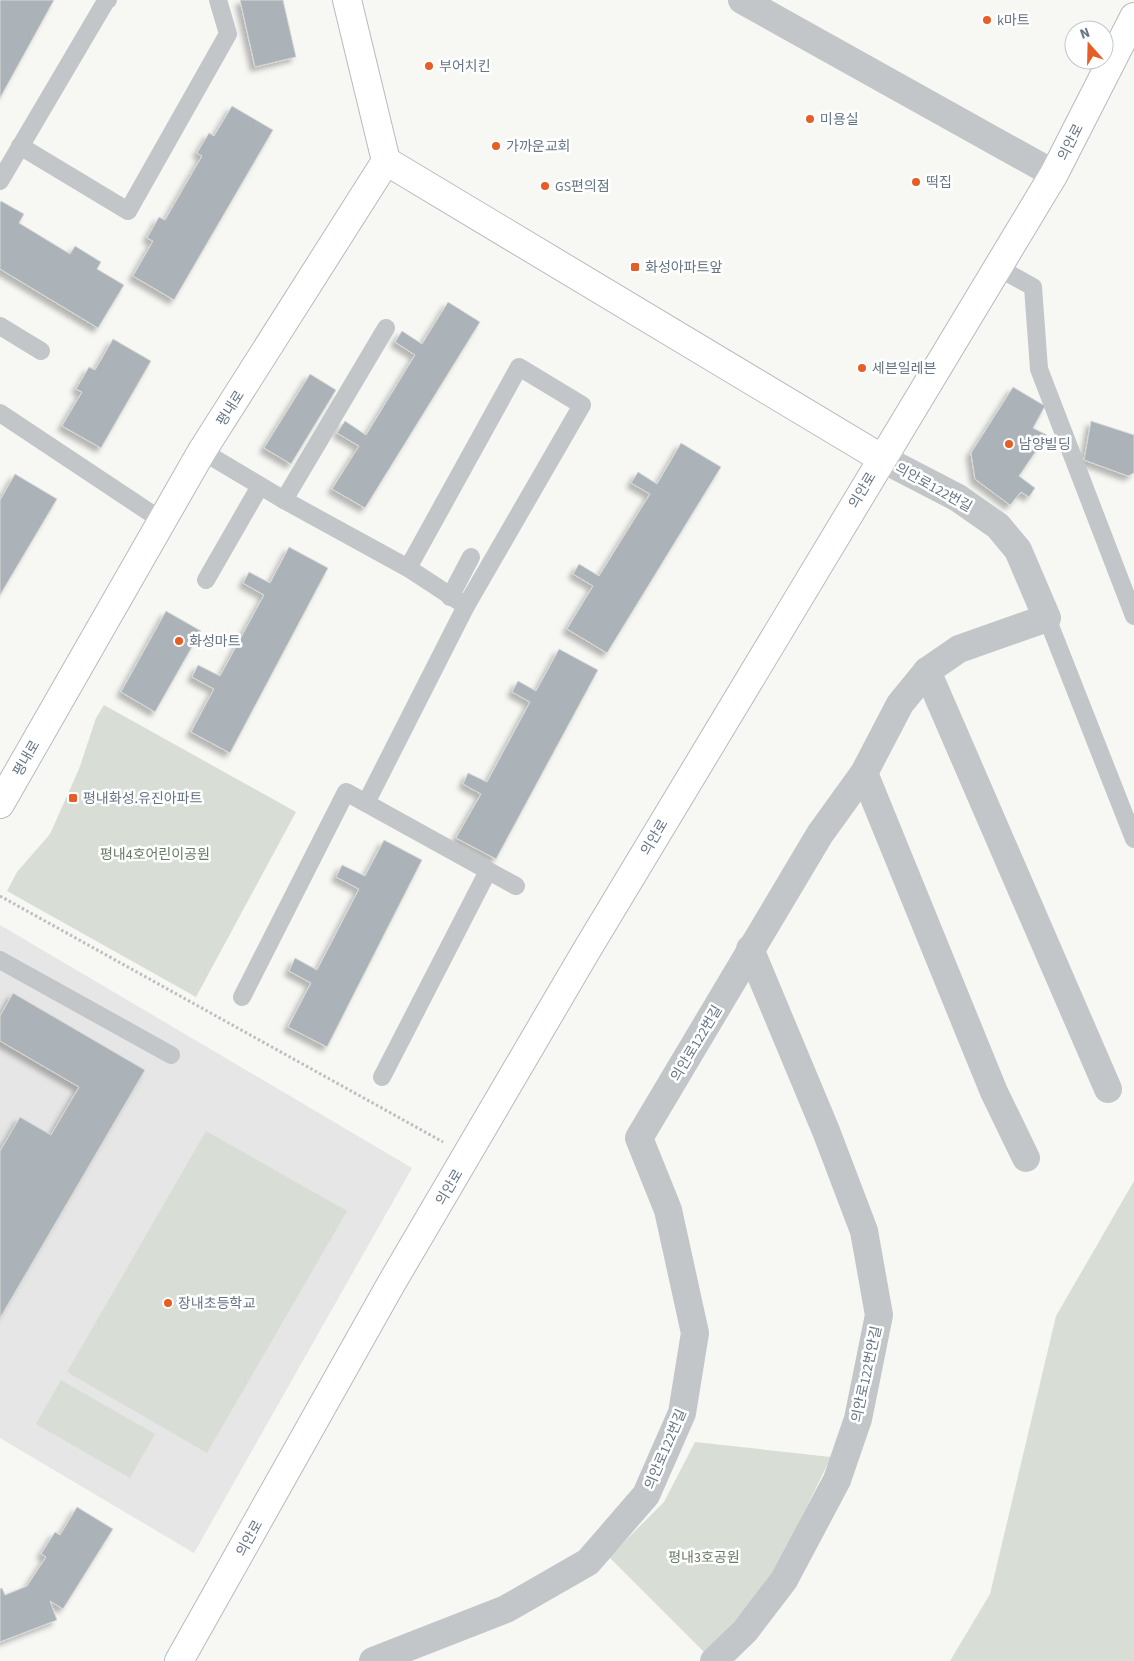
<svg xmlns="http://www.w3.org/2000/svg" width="1134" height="1661" font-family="'Source Sans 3','Noto Sans KR',sans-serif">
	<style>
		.built { fill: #e5e6e5 }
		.green { fill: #d8ded5 }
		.building { fill: #abb3b9; stroke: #d8d9d6; filter: url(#shadow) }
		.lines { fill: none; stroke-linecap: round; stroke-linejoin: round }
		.secondary-casing { stroke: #b6bbc0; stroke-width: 30 }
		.path { stroke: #bcbec1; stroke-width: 3; stroke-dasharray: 2.5 2.5; stroke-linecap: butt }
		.lane { stroke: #c2c6c9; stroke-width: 18 }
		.street { stroke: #c2c6c9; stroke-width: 28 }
		.secondary { stroke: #fff; stroke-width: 28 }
		.poi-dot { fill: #e65d25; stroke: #fff; stroke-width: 2 }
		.labels { text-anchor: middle; stroke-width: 5; stroke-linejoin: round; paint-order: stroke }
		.poi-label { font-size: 14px; fill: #657585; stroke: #fff; text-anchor: start }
		.street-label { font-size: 14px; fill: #657585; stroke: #fff }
		.park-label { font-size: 14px; fill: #687c64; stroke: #fff }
	</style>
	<defs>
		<filter id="shadow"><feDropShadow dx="-4.5" dy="4.5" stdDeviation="2.5" flood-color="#0004"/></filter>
	</defs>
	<rect width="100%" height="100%" fill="#f7f7f4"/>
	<path class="built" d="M0,925L412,1168L194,1553L0,1438Z"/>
	<g class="green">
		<path d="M104,705L296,812L196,997L7,891L17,872L50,834L79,769L96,718Z"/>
		<path d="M206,1131L347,1211L207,1453L67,1372Z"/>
		<path d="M1134,1181V1661H950L990,1594L1056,1316Z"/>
		<path d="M61,1380L155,1434L130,1478L36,1424Z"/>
		<path d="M695,1442L831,1457L769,1585L705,1653L609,1557L664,1502Z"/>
	</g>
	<g class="building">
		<path d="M0,0H54L0,98Z"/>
		<path d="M240,0H283L296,57L255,67Z"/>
		<path d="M232,106L273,130L174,300L133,276L153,241L147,238L159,217L165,220L202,156L197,153L209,133L214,136Z"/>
		<path d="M1,201L24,214L19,223L70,254L75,246L101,262L97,269L124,285L98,328L0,269V203Z"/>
		<path d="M448,302L480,322L365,508L332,489L359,446L337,433L345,421L366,435L415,355L395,342L402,331L422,344Z"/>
		<path d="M113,339L151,361L101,448L62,426L82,392L76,389L89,367L95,370Z"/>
		<path d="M310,374L336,390L291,464L264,448Z"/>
		<path d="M1013,387L1045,406L1033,428L1047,435L1019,476L1035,488L1029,497L1021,492L1010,505L975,479L971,453Z"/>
		<path d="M1091,421L1134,435V473L1128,476L1084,460Z"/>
		<path d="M681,443L721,467L607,653L567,629L593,586L573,574L579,564L599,576L650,494L631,483L638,472L657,484Z"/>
		<path d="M15,474L57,499L0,595V500Z"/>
		<path d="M289,547L328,568L230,753L191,732L214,689L192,677L198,665L220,676L264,595L243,583L249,572L270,583Z"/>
		<path d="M166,611L201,631L155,712L121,692Z"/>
		<path d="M559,649L598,670L496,859L456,838L481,794L463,784L468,773L487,782L530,702L512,692L518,681L536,691Z"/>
		<path d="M384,840L422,860L327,1047L288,1027L311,983L289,971L295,958L317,970L359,889L336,877L342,865L365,876Z"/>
		<path d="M13,993L145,1070L0,1318V1151L20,1117L51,1135L79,1087L0,1041V1016Z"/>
		<path d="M77,1507L113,1529L63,1609L50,1601L57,1620L0,1642V1589L2,1588L5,1595L27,1586L46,1557L41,1554L55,1532L60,1535Z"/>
	</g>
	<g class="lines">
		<defs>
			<g id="secondary">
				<path d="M386,161L881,458"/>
				<path d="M0,804L202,451L386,161L347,0"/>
				<path d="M179,1661L391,1284L585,953L1054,174L1134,17"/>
			</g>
		</defs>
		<use href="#secondary" class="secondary-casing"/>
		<path class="path" d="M0,896L443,1142"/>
		<g class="lane">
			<path d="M20,146L128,211L228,34L218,0"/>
			<path d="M0,181L106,1L108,0"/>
			<path d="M997,267L1033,287L1039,369L1134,616"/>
			<path d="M0,326L41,351"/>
			<path d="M0,413L161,520"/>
			<path d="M202,451L284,500L408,568L466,606"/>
			<path d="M284,500L386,328"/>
			<path d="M206,580L260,486"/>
			<path d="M450,597L471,557"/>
			<path d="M1047,618L1134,839"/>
			<path d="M366,803L466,606L582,405L519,367L408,568"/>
			<path d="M0,960L171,1055"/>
			<path d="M242,997L346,792L516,886"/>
			<path d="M382,1077L488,871"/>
		</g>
		<g class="street">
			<path d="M742,0L1054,174"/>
			<path d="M927,671L1108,1089"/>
			<path d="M864,773L994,1092L1026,1158"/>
			<path d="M373,1661L506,1609L588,1562L646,1495L682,1413L695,1333L668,1210L639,1138L820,834L864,773L900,704L927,671L959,649L1047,618L1018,550L998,526L958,498L881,458"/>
			<path d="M714,1661L745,1631L784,1580L837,1480L858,1419L879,1315L864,1231L826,1131L750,949"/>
		</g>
		<use href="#secondary" class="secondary"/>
	</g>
	<g class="poi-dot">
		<circle cx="987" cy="20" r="5"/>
		<circle cx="429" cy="66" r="5"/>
		<circle cx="810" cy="119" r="5"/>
		<circle cx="496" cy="146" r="5"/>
		<circle cx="916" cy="182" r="5"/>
		<circle cx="545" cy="186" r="5"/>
		<rect x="630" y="262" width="10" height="10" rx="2.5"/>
		<circle cx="862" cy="368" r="5"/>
		<circle cx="1009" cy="444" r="5"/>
		<circle cx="179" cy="641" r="5"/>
		<rect x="68" y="793" width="10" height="10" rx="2.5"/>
		<circle cx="168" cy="1303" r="5"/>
	</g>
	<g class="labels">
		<g class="poi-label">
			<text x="997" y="25">k마트</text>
			<text x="439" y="71">부어치킨</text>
			<text x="820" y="124">미용실</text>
			<text x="506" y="151">가까운교회</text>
			<text x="926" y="187">떡집</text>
			<text x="555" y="191">GS편의점</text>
			<text x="645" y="272">화성아파트앞</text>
			<text x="872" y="373">세븐일레븐</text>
			<text x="1019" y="449">남양빌딩</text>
			<text x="189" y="646">화성마트</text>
			<text x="83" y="803">평내화성.유진아파트</text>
			<text x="178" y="1308">장내초등학교</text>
		</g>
		<g class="street-label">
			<text transform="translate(1070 142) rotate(-63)" y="5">의안로</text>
			<text transform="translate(230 408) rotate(-58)" y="5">평내로</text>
			<text transform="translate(934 487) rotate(29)" y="5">의안로122번길</text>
			<text transform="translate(862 490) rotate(-59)" y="5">의안로</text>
			<text transform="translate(26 758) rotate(-60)" y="5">평내로</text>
			<text transform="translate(654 837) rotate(-59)" y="5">의안로</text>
			<text transform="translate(696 1043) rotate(-59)" y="5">의안로122번길</text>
			<text transform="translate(449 1187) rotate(-59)" y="5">의안로</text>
			<text transform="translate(866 1374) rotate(-78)" y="5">의안로122번안길</text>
			<text transform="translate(665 1449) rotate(-67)" y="5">의안로122번길</text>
			<text transform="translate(249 1538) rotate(-61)" y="5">의안로</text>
		</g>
		<g class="park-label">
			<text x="155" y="859">평내4호어린이공원</text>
			<text x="704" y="1562">평내3호공원</text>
		</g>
	</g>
	<g transform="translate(1089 45) rotate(340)"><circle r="24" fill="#ffffff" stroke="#c1c8ce"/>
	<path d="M0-4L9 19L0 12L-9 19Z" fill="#e65d25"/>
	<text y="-8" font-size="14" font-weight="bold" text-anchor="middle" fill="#657585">N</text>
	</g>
</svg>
